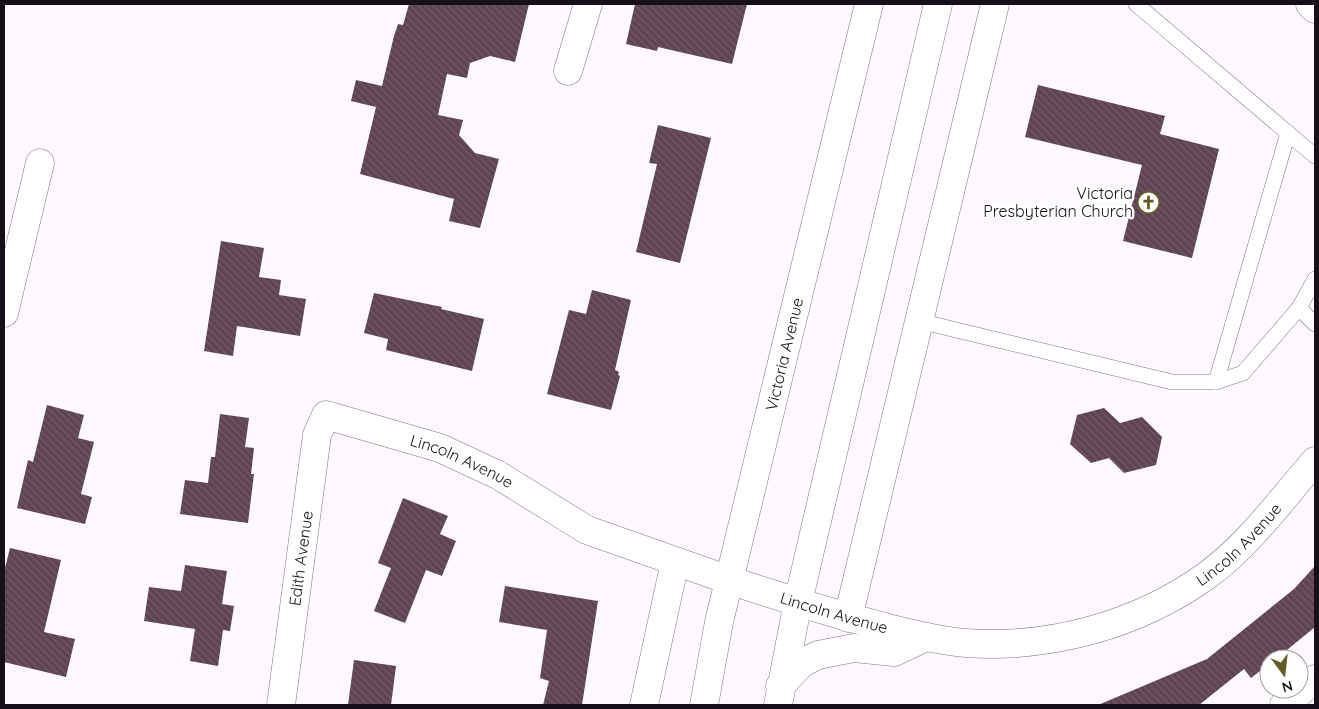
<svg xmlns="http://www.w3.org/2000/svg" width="1319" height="709" font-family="Quicksand,sans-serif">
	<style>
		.building { fill: url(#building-back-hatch) }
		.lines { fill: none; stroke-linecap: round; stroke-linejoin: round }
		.service-casing { stroke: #84718b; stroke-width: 16 }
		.minor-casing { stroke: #84718b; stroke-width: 29 }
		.tertiary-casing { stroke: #84718b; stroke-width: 29 }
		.secondary-casing { stroke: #84718b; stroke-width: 29 }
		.service { stroke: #fff; stroke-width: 15 }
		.minor { stroke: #fff; stroke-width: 28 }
		.tertiary { stroke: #fff; stroke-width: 28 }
		.secondary { stroke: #fff; stroke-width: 28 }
		.labels { text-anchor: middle; stroke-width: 5; stroke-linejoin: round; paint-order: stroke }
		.poi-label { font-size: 16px; fill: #17101a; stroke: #fff; text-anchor: end }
		.street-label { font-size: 16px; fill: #17101a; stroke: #fff }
	</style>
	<defs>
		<pattern id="building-back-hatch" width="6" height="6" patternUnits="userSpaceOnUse" patternTransform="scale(1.25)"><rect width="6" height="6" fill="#5f4352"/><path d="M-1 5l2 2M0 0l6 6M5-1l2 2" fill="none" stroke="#715a67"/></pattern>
	</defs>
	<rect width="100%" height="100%" fill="#fdf9ff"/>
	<g class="building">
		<path d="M409,4H529L515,62L490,56L470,63L467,78L447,74L438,115L463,120L459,135L475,153L499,159L480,228L449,221L454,199L360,174L376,107L351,101L356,80L382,86L394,36L398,24L403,25Z"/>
		<path d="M635,4H747L732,64L658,47L657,51L626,44Z"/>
		<path d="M1038,85L1165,116L1160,134L1219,149L1192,258L1123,241L1142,165L1025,137Z"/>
		<path d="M658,125L711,138L680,263L636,252L657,164L649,163Z"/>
		<path d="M221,241L264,248L259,277L281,280L279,295L306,299L300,336L237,326L233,356L204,351Z"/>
		<path d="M592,290L631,300L615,370L619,372L618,375L620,376L611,410L547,394L569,310L586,314Z"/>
		<path d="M374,293L442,307L441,309L484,319L472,371L386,350L388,339L364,333Z"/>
		<path d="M47,405L84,415L78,438L94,442L81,494L92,497L85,524L17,508L28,460L33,462Z"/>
		<path d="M1104,408L1120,423L1142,417L1162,437L1156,465L1124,473L1109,458L1091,463L1070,444L1077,415Z"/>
		<path d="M220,414L249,418L245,447L254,448L251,474H254L248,523L180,514L185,480L208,483L211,457H215Z"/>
		<path d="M403,498L448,516L440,534L456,541L442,576L426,570L405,623L374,611L391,568L378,563Z"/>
		<path d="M10,548L61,560L44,632L75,639L66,677L4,662V572Z"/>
		<path d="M185,565L227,571L222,604L234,606L230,631L223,630L218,666L190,661L195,629L144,621L149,587L181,591Z"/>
		<path d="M1315,566V627L1276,659H1269V664L1251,678L1244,669L1199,705H1098L1207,659L1294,589Z"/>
		<path d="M505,586L598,601L582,705H543L549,681L540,678L547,630L499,622Z"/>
		<path d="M354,660L396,666L391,705H348Z"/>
	</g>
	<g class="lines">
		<defs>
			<g id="service">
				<path d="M1136,4L1315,156"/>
				<path d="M1299,308L1315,324"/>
				<path d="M919,321L1172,382H1216L1243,373L1299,308L1315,279"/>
				<path d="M1216,382L1288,133"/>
			</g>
			<g id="minor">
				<path d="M1310,4L1315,9"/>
				<path d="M568,71L588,4"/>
				<path d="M4,313L40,163"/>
				<path d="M848,618L995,4"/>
				<path id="s1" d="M281,705L317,435L326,415L440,448L498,475L587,530L729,580"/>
				<path d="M644,705L675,562"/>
				<path d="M1284,705L1315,679"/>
			</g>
			<g id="tertiary">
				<path id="s2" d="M729,580C783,598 837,615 892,629C916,635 941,641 966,643C1049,649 1138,625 1206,576C1248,546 1281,500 1315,461"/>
			</g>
			<g id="secondary">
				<path d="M780,686L802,663L818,655L854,648L894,652L926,637"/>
				<path id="s3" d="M704,705L719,622L869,4"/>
				<path d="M778,705L798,602L938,4"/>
			</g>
		</defs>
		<use href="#service" class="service-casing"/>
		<use href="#minor" class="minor-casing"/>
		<use href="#tertiary" class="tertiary-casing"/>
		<use href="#secondary" class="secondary-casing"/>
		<use href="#service" class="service"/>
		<use href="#minor" class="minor"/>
		<use href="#tertiary" class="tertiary"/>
		<use href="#secondary" class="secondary"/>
	</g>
	<defs>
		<symbol id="church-ring" viewBox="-11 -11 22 22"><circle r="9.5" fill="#fff" stroke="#645d2a" stroke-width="1.5"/><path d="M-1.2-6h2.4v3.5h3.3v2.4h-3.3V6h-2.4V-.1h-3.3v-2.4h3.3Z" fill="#645d2a"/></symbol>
	</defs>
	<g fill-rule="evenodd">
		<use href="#church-ring" x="1136" y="190" width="25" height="25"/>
	</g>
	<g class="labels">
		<g class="poi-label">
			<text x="1133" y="199">Victoria<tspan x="1133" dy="18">Presbyterian Church</tspan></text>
		</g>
		<g class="street-label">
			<text dy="6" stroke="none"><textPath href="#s3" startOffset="360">Victoria Avenue</textPath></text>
			<text dy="6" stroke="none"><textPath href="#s1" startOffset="438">Lincoln Avenue</textPath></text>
			<text dy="6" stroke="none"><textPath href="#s2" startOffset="545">Lincoln Avenue</textPath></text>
			<text dy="6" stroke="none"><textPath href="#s1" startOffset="148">Edith Avenue</textPath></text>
			<text dy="6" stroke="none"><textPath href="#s2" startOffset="110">Lincoln Avenue</textPath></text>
		</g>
	</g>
	<rect width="1319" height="709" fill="none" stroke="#17101a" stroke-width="10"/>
	<g transform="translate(1284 674) rotate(165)"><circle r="24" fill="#ffffff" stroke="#a29fa3"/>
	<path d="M0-4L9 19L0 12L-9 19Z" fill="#645d2a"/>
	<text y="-8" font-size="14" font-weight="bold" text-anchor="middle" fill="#17101a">N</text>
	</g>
</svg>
